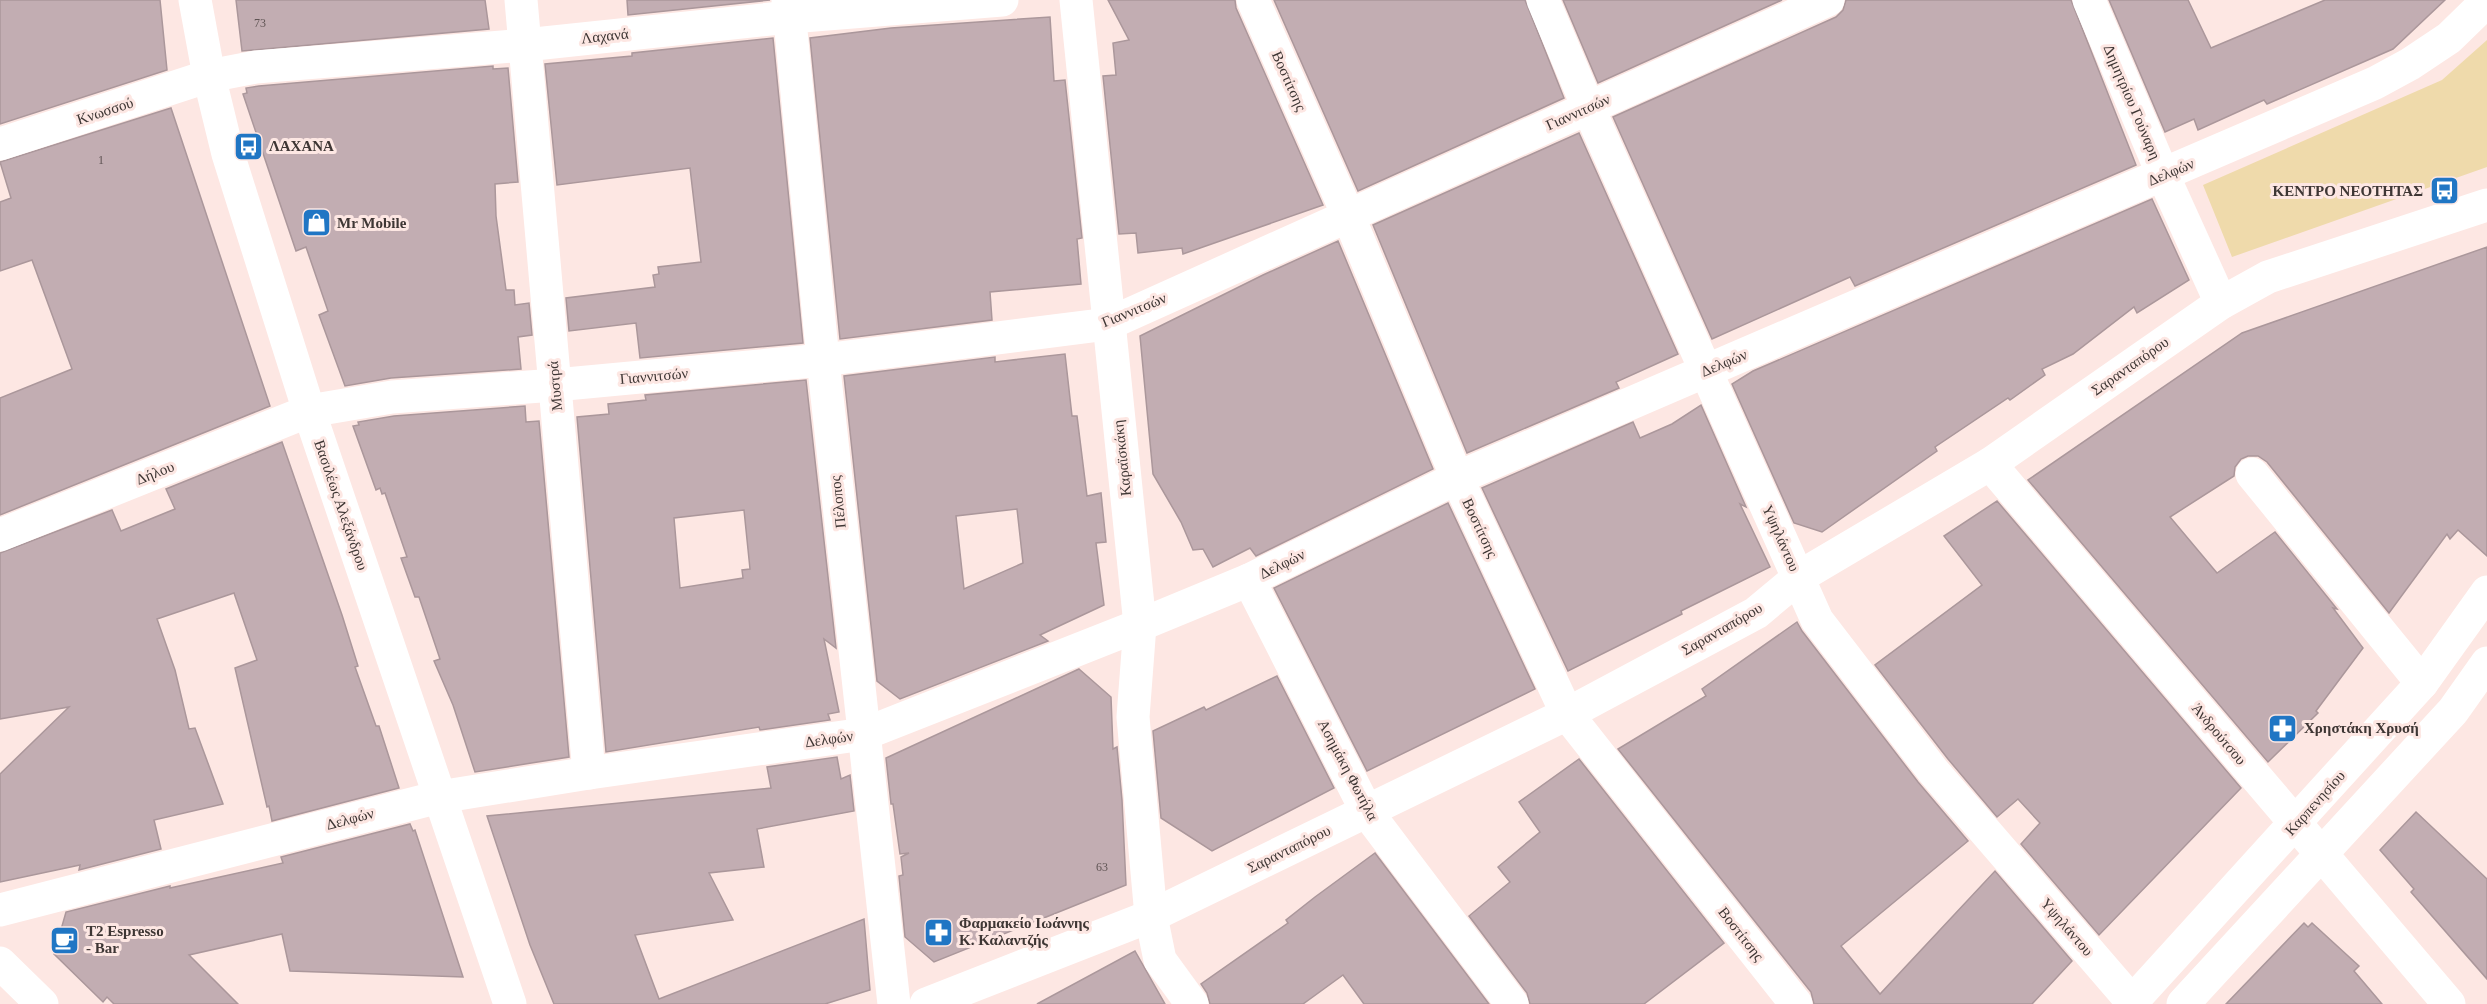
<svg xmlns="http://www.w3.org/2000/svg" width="2487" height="1004" font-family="Georgia,serif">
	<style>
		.green { fill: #efdaab }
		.building { fill: #c2adb2; stroke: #ab979b; stroke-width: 1.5; fill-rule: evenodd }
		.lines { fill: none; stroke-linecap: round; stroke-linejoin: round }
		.minor { stroke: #fff; stroke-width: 33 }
		.tertiary { stroke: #fff; stroke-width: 33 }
		.labels { text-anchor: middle; stroke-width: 6; stroke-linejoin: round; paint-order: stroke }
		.number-label { font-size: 12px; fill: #5f5454 }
		.street-label { font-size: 15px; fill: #3e3634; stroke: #fde7e3 }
		.poi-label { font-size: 15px; font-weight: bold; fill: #3e3634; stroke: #fde7e3; text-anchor: start }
	</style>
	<rect width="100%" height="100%" fill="#fde7e3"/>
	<path class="green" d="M2487,40V167L2232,257L2203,185L2442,80Z"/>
	<g class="building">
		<path d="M0,0H160L167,70L0,124Z"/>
		<path d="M236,0H485L489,29L242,51Z"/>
		<path d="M627,0H770L628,15Z"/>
		<path d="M1108,0H1235L1236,8L1323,205L1183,254L1182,248L1138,253L1136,233L1119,234L1103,76L1116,75L1113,43L1129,40Z"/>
		<path d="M1274,0H1525L1564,98L1358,191Z"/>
		<path d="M1563,0H1782L1598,83Z"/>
		<path d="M1846,0H2071L2136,165L1855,286L1850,277L1712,339L1613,117L1836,17L1843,10Z"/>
		<path d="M2109,0H2188L2211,48L2325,0H2445L2393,49L2267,104L2264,100L2198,130L2194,119L2165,132Z"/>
		<path d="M1050,17L1054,81L1065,80L1082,238L1077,239L1081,284L990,292L992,320L840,339L810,38L891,28Z"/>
		<path d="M773,38L803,343L640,358L636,323L569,331L566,298L655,287L653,275L659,274L658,267L701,262L690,168L557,185L545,64L632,56V53Z"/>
		<path d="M493,66V69L508,68L518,182L495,184L496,216L506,290H514L515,305L529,303L532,335L518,337L521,369L391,378L345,386L319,315L328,311L306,247L296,251L243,94L247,93L246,88L259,86Z"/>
		<path d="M171,108L270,406L0,515V398L72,369L32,260L0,271V202L11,198L0,162Z"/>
		<path d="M1579,133L1678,354L1616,382L1619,388L1467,453L1373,225Z"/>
		<path d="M2152,199L2189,280L2137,313L2134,307L2073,354L2042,369L2045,375L2010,400L2008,398L1935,447L1937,451L1822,532L1794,523L1732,384L1753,371Z"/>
		<path d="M1338,241L1433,469L1256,556L1250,548L1213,567L1203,549L1193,550L1181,522L1153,474L1140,336L1263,275Z"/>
		<path d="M2487,247V556L2458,530L2450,539L2447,534L2389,613L2267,462L2258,456H2248L2241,459L2235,467L2234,476L2170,517L2217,573L2275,532L2337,609L2333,608L2363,648L2316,711L2318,713L2268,762L2028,480L2242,333Z"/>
		<path d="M1065,354L1072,416H1077L1087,496L1101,493L1106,542L1096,543L1104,605L1040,635L1048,641L900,699L877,681L844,376L995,357V362ZM1017,509L1023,563L964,589L956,516Z"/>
		<path d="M806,380L836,648L824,639L839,712L828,714L830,720L760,730L759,727L606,752L577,417L609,414L608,404L646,400L645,395ZM744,510L750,569L742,570L743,578L680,588L674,518Z"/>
		<path d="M1701,405L1746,507L1740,504L1770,567L1681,611L1682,614L1568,671L1482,488L1633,422L1640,438L1672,424Z"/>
		<path d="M525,406L526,422L539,421L569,757L475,772L453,705L434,661L440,659L419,597H415L401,558L407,557L385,493L382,494L380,488L376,490L353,426L359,425L358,422L394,416Z"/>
		<path d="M282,442L342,615L358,666L355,667L376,726H379L399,788L272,821L269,806L267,807L235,668L257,660L234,593L157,619L175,670L189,729L195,728L223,804L154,820L161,849L79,870L80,865L0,882V774L69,707L0,719V553L112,510L121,531L175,509L166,489Z"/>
		<path d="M1997,501L2241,788L2099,935L2021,844L2040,823L2018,799L1997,817L1948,759L1875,665L1982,585L1944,536Z"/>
		<path d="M1448,503L1535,689L1367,771L1274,588Z"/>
		<path d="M1797,622L1802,631L1918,782L1968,841L1841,946L1880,994L1995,871L2072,961L2032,1004H1814L1811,992L1618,749L1706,696L1702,689Z"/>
		<path d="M1079,669L1111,697L1113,749L1117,747L1122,800L1126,885L934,962L905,937L899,876L903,875L901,857L909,853L900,854L893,804H891L886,758Z"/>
		<path d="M1277,676L1334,788L1212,851L1161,818L1153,731L1204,707L1206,710Z"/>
		<path d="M837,757L841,779L850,775L854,811L757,829L764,867L709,873L733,920L635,935L659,999L864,919L870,990L825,1004H554L530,945L487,816L771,788L767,767Z"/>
		<path d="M1579,759L1724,943L1644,1004H1530L1527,993L1469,916L1510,882L1498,867L1540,832L1519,802Z"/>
		<path d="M2416,812L2487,879V979L2411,892L2414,889L2380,850Z"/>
		<path d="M410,824L413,831L415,830L463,977L290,971L282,934L189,955L238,1004H114L107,997L103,1002L54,954L66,912L170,886V888L283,863L281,857Z"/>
		<path d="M1375,853L1489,1004H1364L1343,975L1303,1004H1210L1207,993L1201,984L1288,923L1286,920L1315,897Z"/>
		<path d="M2304,923L2308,927L2312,923L2359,966L2354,971L2382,1004H2226Z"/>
		<path d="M1135,951L1165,1004H1037Z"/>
	</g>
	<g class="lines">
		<g class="minor">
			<path d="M521,0L589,773"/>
			<path d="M788,0L823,360L894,1004"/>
			<path d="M1076,0L1140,625L1133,717L1151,916L1160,960L1192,1004"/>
			<path d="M1253,0L1348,215L1457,478L1567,714L1796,1004"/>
			<path d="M1543,0L1588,107L1817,620L1933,771L2134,1004"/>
			<path d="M2089,0L2163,175L2221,303"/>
			<path d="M0,144L209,76L256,67L525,45L790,17L1002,0"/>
			<path d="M1990,464L2449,1004"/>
			<path d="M2252,474L2422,683"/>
			<path d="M0,535L309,411L392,397L555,385L823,360L1108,324L1828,0"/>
			<path d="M1249,580L1367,812L1512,1004"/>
			<path d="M0,910L439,797L589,773L864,734L1140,625L1249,580L1457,478L2375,83L2410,64L2449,38L2487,1"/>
			<path d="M0,963L42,1004"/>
			<path d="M926,1004L1151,916L1567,714L1756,613L1799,577L1990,464L2221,303L2268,277L2487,205"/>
			<path d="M2130,1004L2422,683L2487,592"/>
			<path d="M2183,1004L2453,711L2487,663"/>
		</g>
		<path class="tertiary" d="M195,0L209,76L228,154L309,411L510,1004"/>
	</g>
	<defs>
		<symbol id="bus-square" viewBox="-11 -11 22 22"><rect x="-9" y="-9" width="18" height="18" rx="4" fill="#2076c4" stroke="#fde7e3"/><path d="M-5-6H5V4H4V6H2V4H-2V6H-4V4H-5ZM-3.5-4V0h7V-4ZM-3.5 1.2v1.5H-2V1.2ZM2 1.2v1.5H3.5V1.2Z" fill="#fff"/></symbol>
		<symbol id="shop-square" viewBox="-11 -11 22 22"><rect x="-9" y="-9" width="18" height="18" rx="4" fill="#2076c4" stroke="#fde7e3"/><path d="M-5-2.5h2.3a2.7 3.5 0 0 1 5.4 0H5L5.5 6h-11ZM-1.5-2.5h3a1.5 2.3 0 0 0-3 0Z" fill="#fff"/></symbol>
		<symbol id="pharmacy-square" viewBox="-11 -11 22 22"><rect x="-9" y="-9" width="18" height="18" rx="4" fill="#2076c4" stroke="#fde7e3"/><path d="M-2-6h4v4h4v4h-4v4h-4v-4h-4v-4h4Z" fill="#fff"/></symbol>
		<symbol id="cafe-square" viewBox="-11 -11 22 22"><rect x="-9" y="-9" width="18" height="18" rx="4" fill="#2076c4" stroke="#fde7e3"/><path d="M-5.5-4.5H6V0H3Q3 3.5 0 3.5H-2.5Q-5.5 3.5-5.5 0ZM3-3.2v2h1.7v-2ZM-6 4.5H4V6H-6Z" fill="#fff"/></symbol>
	</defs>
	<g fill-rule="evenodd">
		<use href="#bus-square" x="232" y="130" width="33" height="33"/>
		<use href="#bus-square" x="2428" y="174" width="33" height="33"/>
		<use href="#shop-square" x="300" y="206" width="33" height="33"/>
		<use href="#pharmacy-square" x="2266" y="712" width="33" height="33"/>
		<use href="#pharmacy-square" x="922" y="916" width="33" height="33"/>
		<use href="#cafe-square" x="48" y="924" width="33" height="33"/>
	</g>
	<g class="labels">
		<g class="number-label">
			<text x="260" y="27">73</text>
			<text x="101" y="164">1</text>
			<text x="1102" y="871">63</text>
		</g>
		<g class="street-label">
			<text transform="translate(605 36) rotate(-6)" y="5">Λαχανά</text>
			<text transform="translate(1289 81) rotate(66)" y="5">Βοστίτσης</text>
			<text transform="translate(2132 102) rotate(67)" y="5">Δημητρίου Γούναρη</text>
			<text transform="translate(105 111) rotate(-18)" y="5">Κνωσσού</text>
			<text transform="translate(1578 112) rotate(-24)" y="5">Γιαννιτσών</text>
			<text transform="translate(2171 172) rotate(-23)" y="5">Δελφών</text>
			<text transform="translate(1134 310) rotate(-22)" y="5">Γιαννιτσών</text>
			<text transform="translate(1724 363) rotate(-23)" y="5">Δελφών</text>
			<text transform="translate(2130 366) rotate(-35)" y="5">Σαρανταπόρου</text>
			<text transform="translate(654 376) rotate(-5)" y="5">Γιαννιτσών</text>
			<text transform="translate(555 386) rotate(-95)" y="5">Μυστρά</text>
			<text transform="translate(1122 458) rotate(-96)" y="5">Καραϊσκάκη</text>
			<text transform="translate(155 473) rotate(-22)" y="5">Δήλου</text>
			<text transform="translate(838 502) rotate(-96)" y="5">Πέλοπος</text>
			<text transform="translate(341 505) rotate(71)" y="5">Βασιλέως Αλεξάνδρου</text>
			<text transform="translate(1480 528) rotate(65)" y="5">Βοστίτσης</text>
			<text transform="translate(1781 538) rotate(66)" y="5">Υψηλάντου</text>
			<text transform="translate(1282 564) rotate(-26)" y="5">Δελφών</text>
			<text transform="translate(1722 629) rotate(-30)" y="5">Σαρανταπόρου</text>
			<text transform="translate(2219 734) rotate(50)" y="5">Άνδρούτσου</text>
			<text transform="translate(829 739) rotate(-8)" y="5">Δελφών</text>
			<text transform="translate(1348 770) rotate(62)" y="5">Ασημάκη Φωτήλα</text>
			<text transform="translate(2315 803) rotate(-48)" y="5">Καρπενησίου</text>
			<text transform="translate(350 819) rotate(-15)" y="5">Δελφών</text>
			<text transform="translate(1289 849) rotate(-26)" y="5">Σαρανταπόρου</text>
			<text transform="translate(2067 927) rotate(49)" y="5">Υψηλάντου</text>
			<text transform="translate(1741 934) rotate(52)" y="5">Βοστίτσης</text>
		</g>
		<g class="poi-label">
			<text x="269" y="151">ΛΑΧΑΝΑ</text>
			<text x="2423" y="196" text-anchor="end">ΚΕΝΤΡΟ ΝΕΟΤΗΤΑΣ</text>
			<text x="337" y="228">Mr Mobile</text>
			<text x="2304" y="733">Χρηστάκη Χρυσή</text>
			<text x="959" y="928">Φαρμακείο Ιωάννης<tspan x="959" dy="17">Κ. Καλαντζής</tspan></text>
			<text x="86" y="936">T2 Espresso<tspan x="86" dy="17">- Bar</tspan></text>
		</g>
	</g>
</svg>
